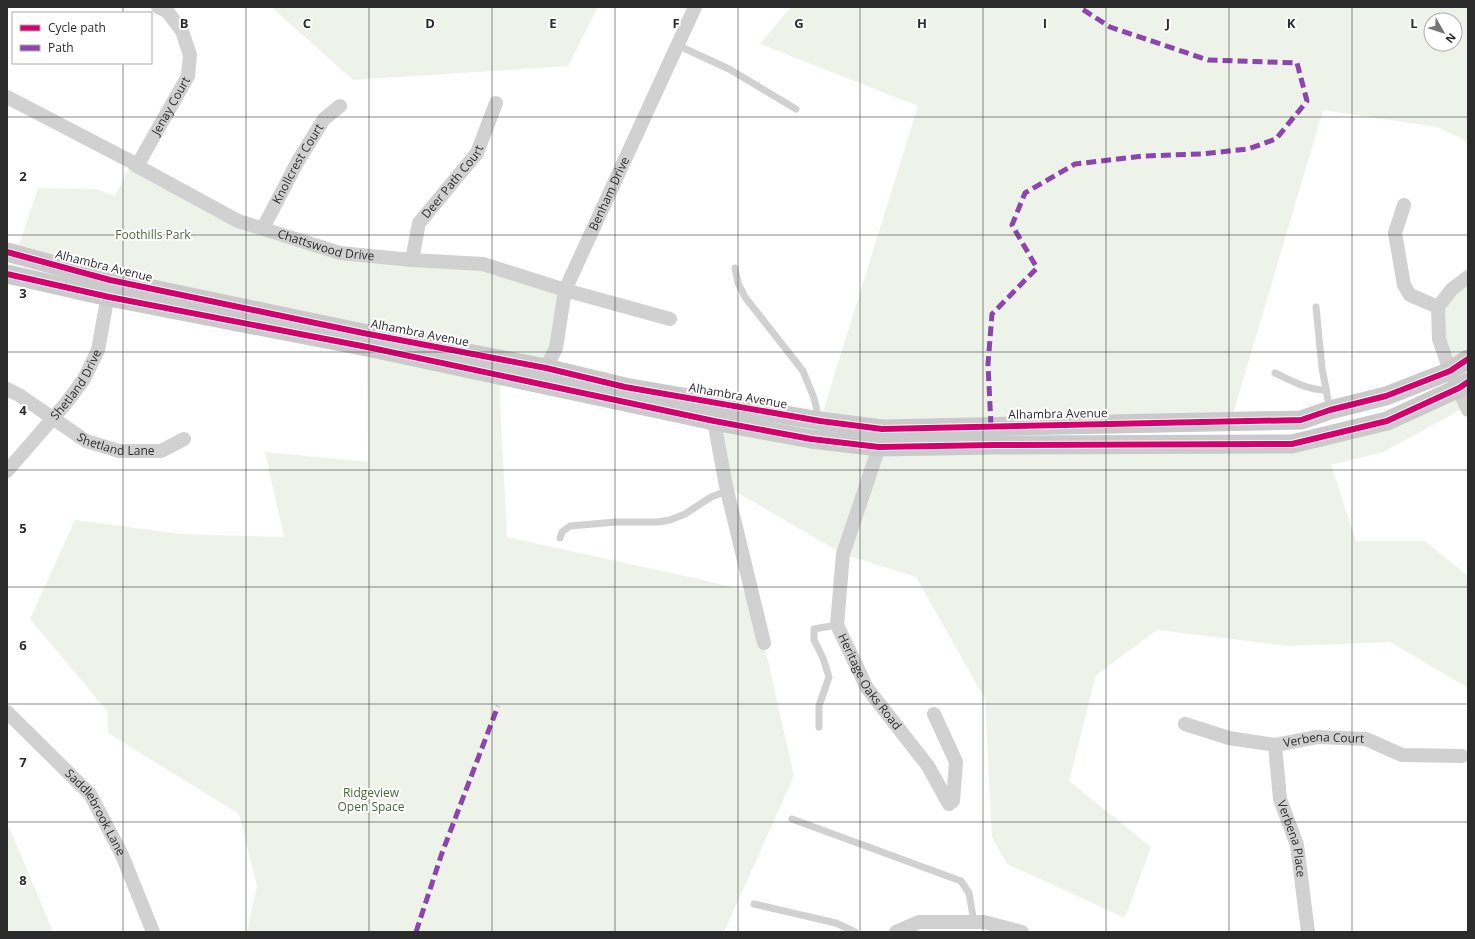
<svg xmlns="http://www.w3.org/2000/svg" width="1475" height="939" font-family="'Open Sans',sans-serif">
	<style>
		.green { fill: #eef3ea; fill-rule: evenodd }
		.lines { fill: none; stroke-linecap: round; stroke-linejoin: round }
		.lane { stroke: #d1d1d1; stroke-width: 7 }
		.street { stroke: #d1d1d1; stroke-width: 14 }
		.secondary { stroke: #cacaca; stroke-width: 19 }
		.quiet { stroke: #8e44ad; stroke-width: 5; stroke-dasharray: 10 5; stroke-linecap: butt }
		.cycleway-casing { stroke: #fff; stroke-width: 8 }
		.cycleway { stroke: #d6006c; stroke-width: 6 }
		.grid { fill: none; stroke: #2c2c2c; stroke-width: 1; stroke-opacity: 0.55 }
		.labels { text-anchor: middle; stroke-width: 4; stroke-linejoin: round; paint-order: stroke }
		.street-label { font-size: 12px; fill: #2c2c2c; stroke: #fff }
		.park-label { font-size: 12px; fill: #4a6739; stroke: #fff }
		.grid-label { font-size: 13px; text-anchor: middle; font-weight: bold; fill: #2c2c2c; stroke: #fff; stroke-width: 4; stroke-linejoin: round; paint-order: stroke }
	</style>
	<rect width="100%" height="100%" fill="#fff"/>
	<g class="green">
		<path d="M271,7H598L568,66L353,80Z"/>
		<path d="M791,7H1468V145L1463,139L1437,127L1323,110L1231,421H820L918,106L760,44ZM1431,20H1455V44H1431Z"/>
		<path d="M132,162L238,221L340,253L483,264L565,290L546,368L16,254L38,188L96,189L115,196Z"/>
		<path d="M1468,277V359L1450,371L1438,307Z"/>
		<path d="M367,347L501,376L500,401L507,537L707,581L750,592L764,643L794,776L724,932H247L257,886L239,814L108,733V712L30,619L75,520L180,534L284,537L265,452L368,462Z"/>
		<path d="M1459,388L1468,406L1383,452L1331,465L1356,541H1425L1468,576V688L1390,642L1288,646L1157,630L1096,675L1069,781L1151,847L1125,918L1007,864L992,838L985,699L916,577L843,554L726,486L714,421L811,439L1292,444Z"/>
		<path d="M7,826L10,829L53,932H7Z"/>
	</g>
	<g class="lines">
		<g class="lane">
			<path d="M677,45L729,69L796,109"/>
			<path d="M735,268L738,283L745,297L803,371L814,398L819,419"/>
			<path d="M1316,307L1322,368L1330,410"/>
			<path d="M1275,373C1292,381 1307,390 1326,390"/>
			<path d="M560,538L562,532L570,526L616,522H658L670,520L685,514L711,497L727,491"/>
			<path d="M819,727V706L829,677L823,658L814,640V629L837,625"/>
			<path d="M792,819L961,881L969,893L974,922"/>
			<path d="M754,904L836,923L855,932"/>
		</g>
		<g class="street">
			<path id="s1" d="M7,97L132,162L137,166L238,221L340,253L412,260L483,264L565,290L670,319"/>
			<path id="s2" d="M137,166L188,76L190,55L182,31L167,11L158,7"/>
			<path d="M1404,205L1395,233L1404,285L1410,295L1438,307"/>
			<path id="s3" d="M263,228L298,161L324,119L340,106"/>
			<path id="s4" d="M412,260L419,223L477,153L496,103"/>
			<path d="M1468,277L1452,289L1438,307L1439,339L1450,371L1468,410"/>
			<path id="s5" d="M546,377V368L556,348L565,290L695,7"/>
			<path id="s6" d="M7,389L19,395L86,441L119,451H161L184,439"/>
			<path d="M714,421L726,486L764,643"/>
			<path id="s7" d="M881,437L879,447L843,554L837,625L867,688L928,766L949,804L953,801L956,762L934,714"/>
			<path id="s8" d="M7,471L67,402L84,379L98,350L109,289"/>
			<path id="s9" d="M7,712L90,794L122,855L153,932"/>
			<path id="s10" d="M1185,724L1229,738L1275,745L1317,737L1366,739L1402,755L1462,756"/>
			<path id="s11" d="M1275,745L1280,799L1297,845L1308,932"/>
			<path d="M896,932L919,922H984L1022,932"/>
		</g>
		<g class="secondary">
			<path d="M7,252L110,280L363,333L546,368L625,387L820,421L882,429L1301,420L1330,410L1386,396L1450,371L1468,359"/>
			<path d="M7,274L109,297L367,347L714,421L811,439L879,447L995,445L1292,444L1387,421L1459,388L1468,382"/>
		</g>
		<g class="quiet">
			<path d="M991,426L988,364L992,314L1037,268L1012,225L1025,193L1075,164L1143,156L1201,154L1248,149L1276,139L1307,101L1297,63L1208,60L1110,27L1079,7"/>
			<path d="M416,932L442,853L498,706"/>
		</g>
		<defs>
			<g id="cycleway">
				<path d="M7,252L110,280L363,333L546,368L625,387L820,421L882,429L1301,420L1330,410L1386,396L1450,371L1468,359"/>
				<path d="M7,274L109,297L367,347L714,421L811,439L879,447L995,445L1292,444L1387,421L1459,388L1468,382"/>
			</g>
		</defs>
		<use href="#cycleway" class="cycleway-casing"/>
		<use href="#cycleway" class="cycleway"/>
	</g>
	<path class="grid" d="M123,7V13M246,7V932M369,7V932M492,7V932M615,7V932M738,7V932M860,7V932M983,7V932M1106,7V932M1229,7V932M1352,7V932M123,63V932M7,117H1468M7,235H1468M7,352H1468M7,470H1468M7,587H1468M7,704H1468M7,822H1468"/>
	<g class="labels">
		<g class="street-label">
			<text dy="4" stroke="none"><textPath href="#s2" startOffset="69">Jenay Court</textPath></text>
			<text dy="4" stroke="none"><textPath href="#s3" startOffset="73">Knollcrest Court</textPath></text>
			<text dy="4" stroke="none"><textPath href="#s4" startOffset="91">Deer Path Court</textPath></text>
			<text dy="4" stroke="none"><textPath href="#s5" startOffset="196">Benham Drive</textPath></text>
			<text dy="4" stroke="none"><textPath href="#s1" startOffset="354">Chattswood Drive</textPath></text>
			<text transform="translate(104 266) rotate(14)" y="4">Alhambra Avenue</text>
			<text transform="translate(420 333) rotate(11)" y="4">Alhambra Avenue</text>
			<text dy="4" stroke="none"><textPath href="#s8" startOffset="111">Shetland Drive</textPath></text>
			<text transform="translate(738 396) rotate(10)" y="4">Alhambra Avenue</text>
			<text transform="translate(1058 414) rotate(-1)" y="4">Alhambra Avenue</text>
			<text dy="4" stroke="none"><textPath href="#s6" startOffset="125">Shetland Lane</textPath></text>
			<text dy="4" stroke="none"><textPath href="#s7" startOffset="260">Heritage Oaks Road</textPath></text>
			<text dy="4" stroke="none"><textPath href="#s10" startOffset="142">Verbena Court</textPath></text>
			<text dy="4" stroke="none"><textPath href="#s9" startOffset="135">Saddlebrook Lane</textPath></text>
			<text dy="4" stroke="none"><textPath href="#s11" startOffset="96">Verbena Place</textPath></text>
		</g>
		<g class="park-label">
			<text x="153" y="239">Foothills Park</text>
			<text x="371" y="797">Ridgeview<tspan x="371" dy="14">Open Space</tspan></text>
		</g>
	</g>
	<g class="grid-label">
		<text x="184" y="28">B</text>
		<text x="307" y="28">C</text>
		<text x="430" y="28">D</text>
		<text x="553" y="28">E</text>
		<text x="676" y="28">F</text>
		<text x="799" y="28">G</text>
		<text x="922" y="28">H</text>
		<text x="1045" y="28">I</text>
		<text x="1168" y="28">J</text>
		<text x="1291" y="28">K</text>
		<text x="1414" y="28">L</text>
		<text x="23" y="181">2</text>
		<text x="23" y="298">3</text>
		<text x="23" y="415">4</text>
		<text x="23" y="533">5</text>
		<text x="23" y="650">6</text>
		<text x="23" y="767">7</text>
		<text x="23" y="885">8</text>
	</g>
	<rect width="1475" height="939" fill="none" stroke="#2c2c2c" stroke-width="16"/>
	<rect x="12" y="12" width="140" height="52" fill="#ffffff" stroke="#ababab"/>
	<rect x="20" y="25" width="20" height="6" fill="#d6006c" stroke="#ababab"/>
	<text x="48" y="32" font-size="12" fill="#2c2c2c">Cycle path</text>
	<rect x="20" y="45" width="20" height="6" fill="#8e44ad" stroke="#ababab"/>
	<text x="48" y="52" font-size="12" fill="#2c2c2c">Path</text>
	<g transform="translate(1443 32) rotate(129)"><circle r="19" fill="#ffffff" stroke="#ababab"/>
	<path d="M0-3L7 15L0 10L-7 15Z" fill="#767676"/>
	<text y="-6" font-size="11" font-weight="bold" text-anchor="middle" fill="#2c2c2c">N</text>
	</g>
</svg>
